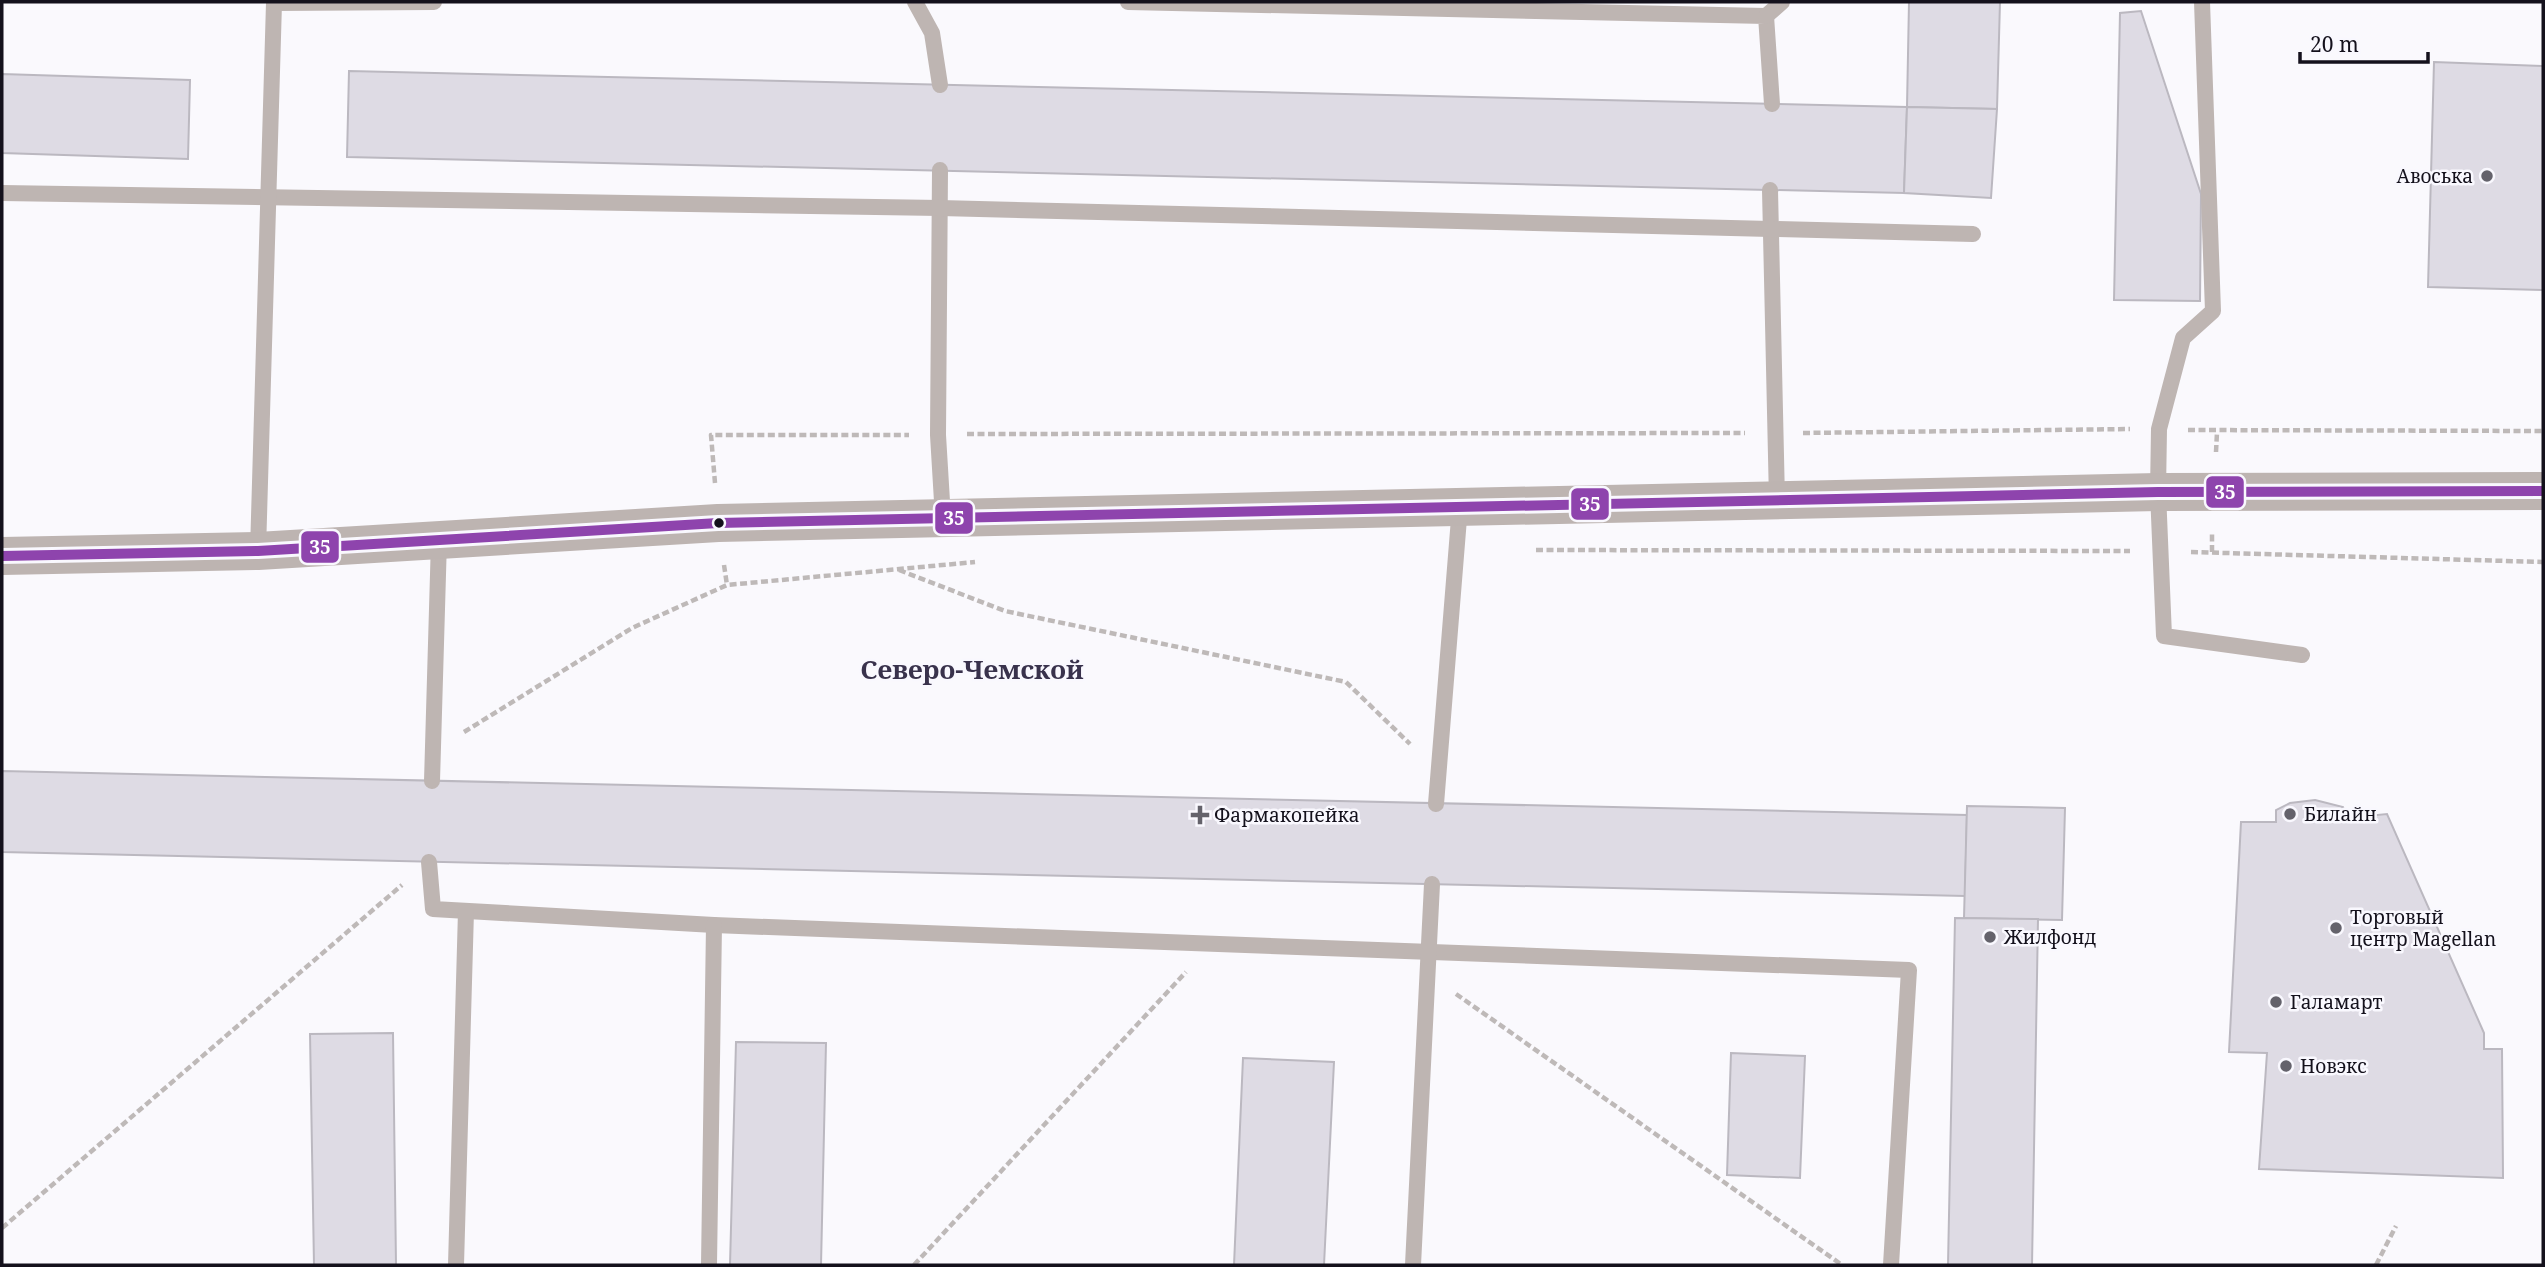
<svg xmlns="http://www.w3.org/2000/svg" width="2545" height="1267" font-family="'Noto Serif',serif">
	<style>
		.building { fill: #dedbe4; stroke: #bbb8c0; stroke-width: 2 }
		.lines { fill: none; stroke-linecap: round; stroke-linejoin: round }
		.path { stroke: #beb9b8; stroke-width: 4.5; stroke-dasharray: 7 3.5; stroke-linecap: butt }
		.service { stroke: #beb5b2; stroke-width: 16 }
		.secondary { stroke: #bdb4b1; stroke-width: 38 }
		.bus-1-casing { stroke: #f9f8fe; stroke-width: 16 }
		.bus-1 { stroke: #8e44ad; stroke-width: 10 }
		.poi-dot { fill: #64626b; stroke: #f9f8fe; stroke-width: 2.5 }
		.bus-dot { fill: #14111c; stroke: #f9f8fe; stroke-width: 2.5 }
		.labels { text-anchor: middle; stroke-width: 5; stroke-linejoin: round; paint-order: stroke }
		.poi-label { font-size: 19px; fill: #14111c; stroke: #f9f8fe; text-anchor: start }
		.district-label { font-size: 26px; font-weight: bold; fill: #39324c; stroke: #f9f8fe }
		.line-badge { stroke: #f9f8fe; stroke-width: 2.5 }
		.badge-label { font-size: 19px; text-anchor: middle; font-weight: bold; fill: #fff }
	</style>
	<rect width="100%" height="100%" fill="#faf9fd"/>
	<g class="building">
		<path d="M1909,2H2000L1997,109L1907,107Z"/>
		<path d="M2141,11L2201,194L2200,301L2114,300L2120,13Z"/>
		<path d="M2434,62L2543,66V290L2428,287Z"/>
		<path d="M349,71L1907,107L1904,193L347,157Z"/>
		<path d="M2,74L190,80L188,159L2,153Z"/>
		<path d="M1907,107L1997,109L1991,198L1904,193Z"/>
		<path d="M2,771L1967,815L1965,896L2,852Z"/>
		<path d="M2315,800L2343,807L2347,818L2387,814L2484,1033V1049H2502L2503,1178L2259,1169L2267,1053L2229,1052L2241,822H2276V810L2290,803Z"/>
		<path d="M1967,806L2065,808L2062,920L1964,918Z"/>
		<path d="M1955,918L2038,919L2032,1265H1948Z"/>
		<path d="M393,1033L396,1265H314L310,1034Z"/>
		<path d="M736,1042L826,1043L821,1265H730Z"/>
		<path d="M1731,1053L1805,1056L1800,1178L1727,1175Z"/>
		<path d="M1243,1058L1334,1062L1324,1265H1234Z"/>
	</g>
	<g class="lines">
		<g class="path">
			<path d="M2188,430L2543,431"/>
			<path d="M1803,433L2130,429"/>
			<path d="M967,434L1745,433"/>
			<path d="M2216,452L2217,432"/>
			<path d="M715,483L711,435H909"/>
			<path d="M1536,550L2130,551"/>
			<path d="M2191,552L2543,562"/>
			<path d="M2212,552V534"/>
			<path d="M724,565L727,585"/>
			<path d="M899,570L1005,611L1346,682L1410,744"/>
			<path d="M464,732L632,628L727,585L975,562"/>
			<path d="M1456,994L1842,1265"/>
			<path d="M2,1228L402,885"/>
			<path d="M914,1265L1186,972"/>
			<path d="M2376,1265L2396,1226"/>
		</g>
		<g class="service">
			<path d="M915,2L932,33L940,85"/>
			<path d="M1128,2L1766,16L1772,104"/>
			<path d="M2202,2L2213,311L2183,338L2159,429L2158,492L2164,636L2302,655"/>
			<path d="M1766,16L1782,2"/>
			<path d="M940,170L938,435L943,518"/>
			<path d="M1770,190L1777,500"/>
			<path d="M2,193L940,208L1973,234"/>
			<path d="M258,551L274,3L434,2"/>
			<path d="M432,781L439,540"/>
			<path d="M1436,804L1460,506"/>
			<path d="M429,862L433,909L714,925L1909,970L1891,1265"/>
			<path d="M456,1265L466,911"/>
			<path d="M709,1265L714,925"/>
			<path d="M1413,1265L1432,884"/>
		</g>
		<path class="secondary" d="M2,556L258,551L718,523L2158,492L2543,491"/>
		<defs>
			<path id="bus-1" d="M2,556L258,551L718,523L2158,492L2543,491"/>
		</defs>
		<use href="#bus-1" class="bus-1-casing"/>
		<use href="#bus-1" class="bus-1"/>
	</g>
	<g class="poi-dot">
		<circle cx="2487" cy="176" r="7"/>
		<circle cx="2290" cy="814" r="7"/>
		<path d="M1196.5 804.5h7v7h7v7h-7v7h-7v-7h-7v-7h7z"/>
		<circle cx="2336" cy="928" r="7"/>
		<circle cx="1990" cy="937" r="7"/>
		<circle cx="2276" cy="1002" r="7"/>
		<circle cx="2286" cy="1066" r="7"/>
	</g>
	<circle class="bus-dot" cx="719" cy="523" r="6"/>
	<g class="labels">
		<g class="poi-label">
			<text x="2473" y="183" text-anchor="end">Авоська</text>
			<text x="2304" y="821">Билайн</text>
			<text x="1214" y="822">Фармакопейка</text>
			<text x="2350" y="924">Торговый<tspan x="2350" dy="22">центр Magellan</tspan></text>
			<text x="2004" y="944">Жилфонд</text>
			<text x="2290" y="1009">Галамарт</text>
			<text x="2300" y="1073">Новэкс</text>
		</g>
		<g class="district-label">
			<text x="972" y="679">Северо-Чемской</text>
		</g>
	</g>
	<g class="line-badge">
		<rect x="2205" y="475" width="40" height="34" rx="7" fill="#8e44ad"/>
		<rect x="1570" y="487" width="40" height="34" rx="7" fill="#8e44ad"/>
		<rect x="934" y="501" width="40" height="34" rx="7" fill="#8e44ad"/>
		<rect x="300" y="530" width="40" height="34" rx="7" fill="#8e44ad"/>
	</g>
	<g class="badge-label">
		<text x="2225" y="499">35</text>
		<text x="1590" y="511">35</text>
		<text x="954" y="525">35</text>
		<text x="320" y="554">35</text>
	</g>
	<rect width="2545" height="1267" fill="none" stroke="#14111c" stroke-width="7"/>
	<path d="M2300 52v10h128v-10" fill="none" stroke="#14111c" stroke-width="3.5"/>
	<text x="2310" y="52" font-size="21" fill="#14111c" stroke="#f9f8fe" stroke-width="5" paint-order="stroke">20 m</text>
</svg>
